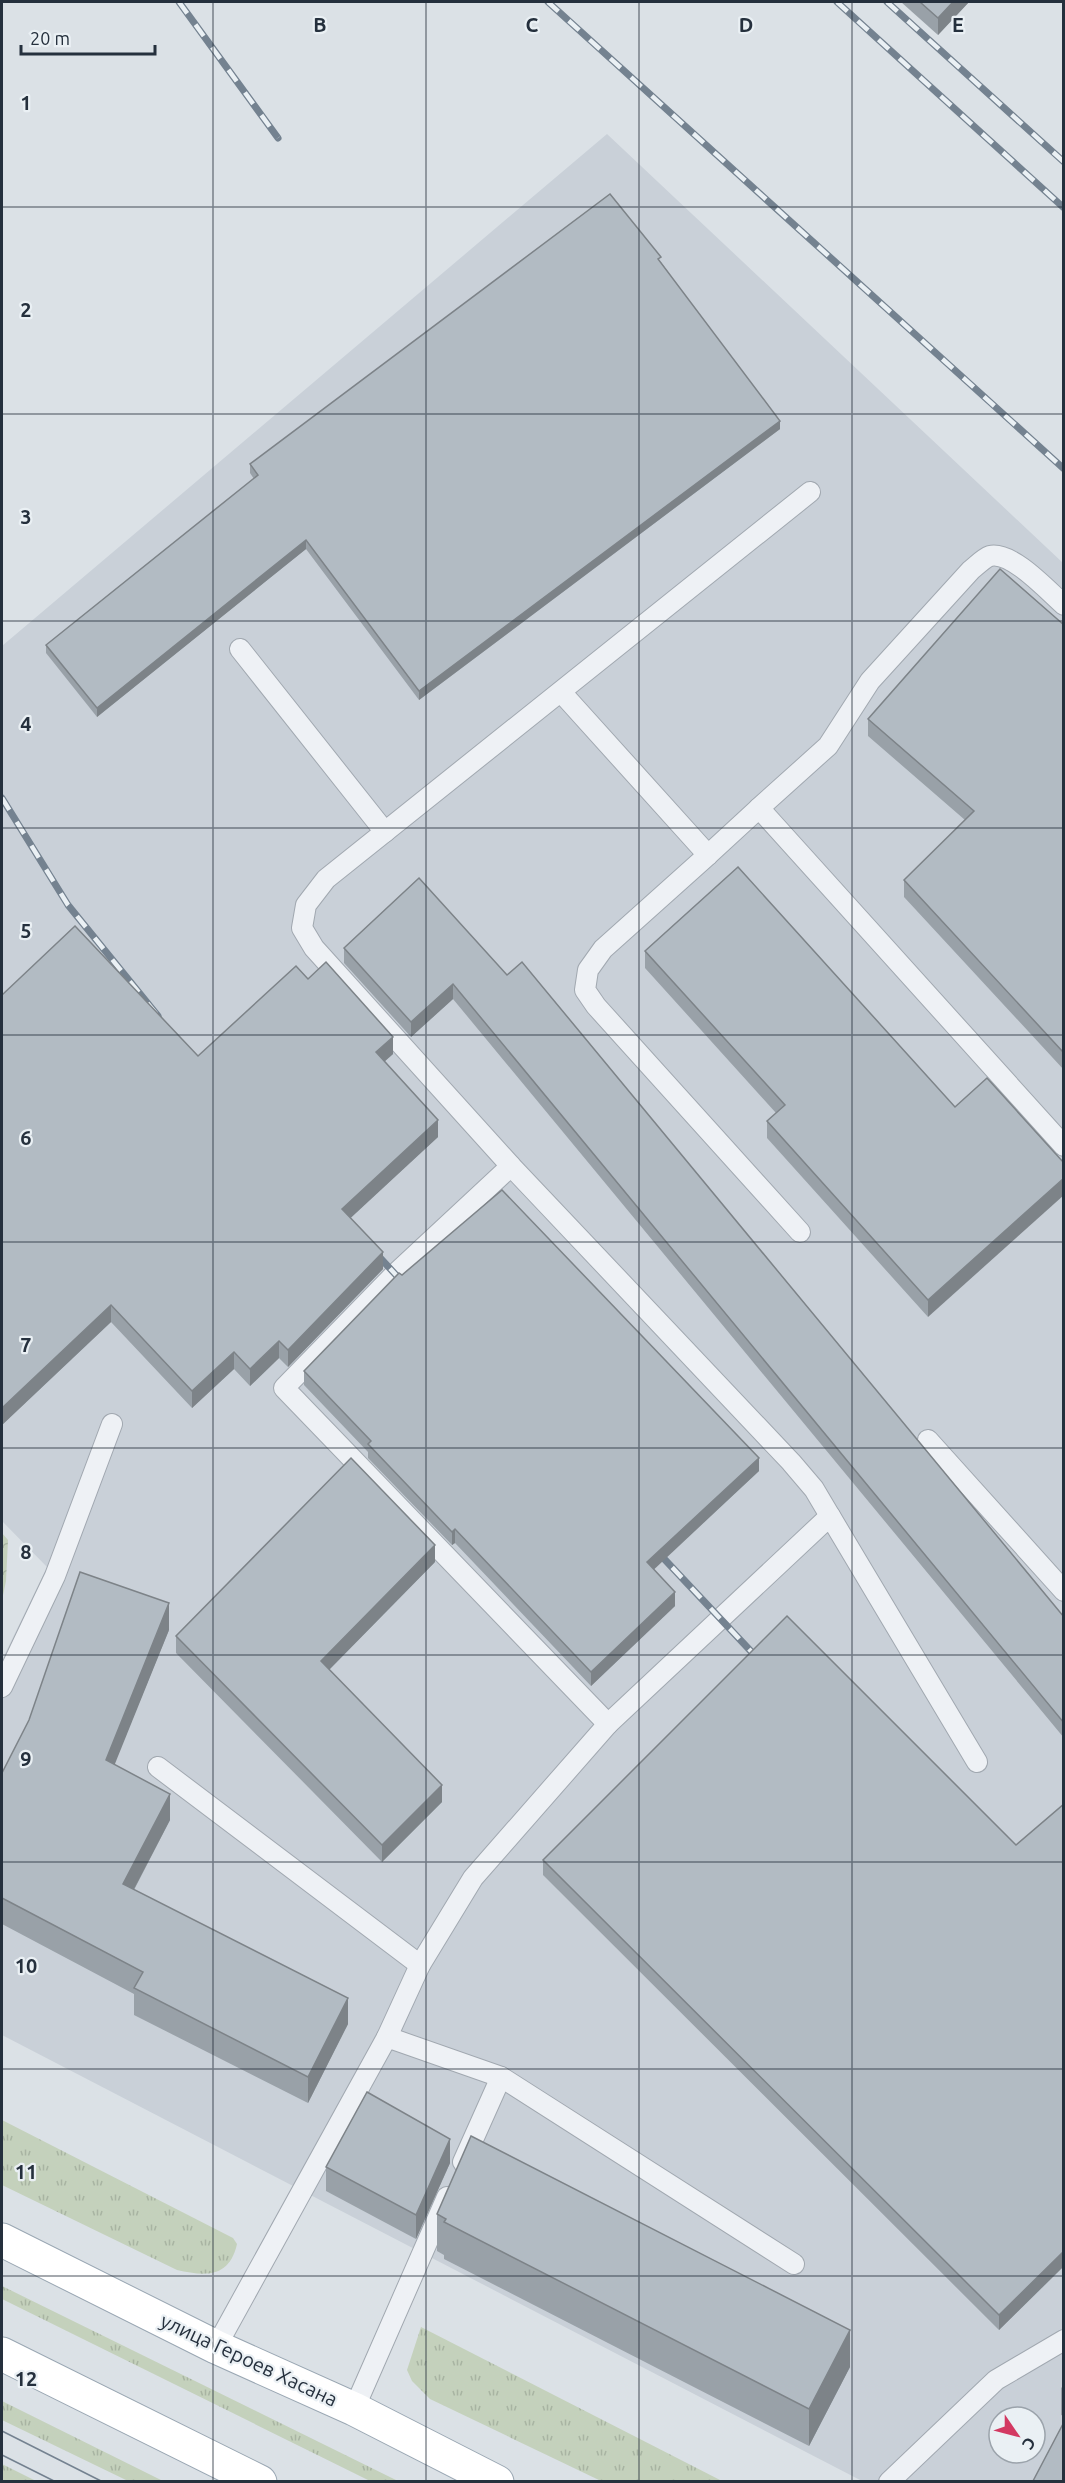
<svg xmlns="http://www.w3.org/2000/svg" width="1065" height="2483" font-family="Ubuntu,sans-serif">
	<style>
		.built { fill: #c9d0d8; fill-rule: evenodd }
		.grass { fill: url(#grass-tufts) }
		.forest { fill: url(#forest-crowns) }
		.lines { fill: none; stroke-linecap: round; stroke-linejoin: round }
		.lane-casing { stroke: #a1a8b0; stroke-width: 22 }
		.primary-casing { stroke: #9aa7b3; stroke-width: 35 }
		.lane { stroke: #eef1f5; stroke-width: 20 }
		.primary { stroke: #fff; stroke-width: 33 }
		.tram { stroke: #748290; stroke-width: 1.5 }
		.rail-casing { stroke: #748290; stroke-width: 7 }
		.rail { stroke: #eaf0f4; stroke-width: 4.5; stroke-dasharray: 14; stroke-linecap: butt }
		.wall { fill: #99a1a8 }
		.shaded-wall { fill: #7d8388 }
		.building { fill: #b2bbc3; stroke: #7d8388; stroke-width: 1.5 }
		.grid { fill: none; stroke: #25303d; stroke-width: 1.5; stroke-opacity: 0.55 }
		.labels { text-anchor: middle; stroke-width: 4.5; stroke-linejoin: round; paint-order: stroke }
		.street-label { font-size: 20px; fill: #25303d; stroke: #eaf0f4 }
		.grid-label { font-size: 20px; text-anchor: middle; font-weight: bold; fill: #25303d; stroke: #eaf0f4; stroke-width: 4.5; stroke-linejoin: round; paint-order: stroke }
	</style>
	<defs>
		<pattern id="grass-tufts" width="24" height="20" patternUnits="userSpaceOnUse" patternTransform="scale(1.5)"><rect width="24" height="20" fill="#c4d1bc"/><path d="M3 7l-1-3M5 7V3M7 7l1-3M15 17l-1-3M17 17v-4M19 17l1-3" fill="none" stroke="#a8b4a2"/></pattern>
		<pattern id="forest-crowns" width="20" height="18" patternUnits="userSpaceOnUse" patternTransform="scale(1.5)"><rect width="20" height="18" fill="#c4d1bc"/><path d="M2 6a3 3 0 1 1 6 0M12 15a3 3 0 1 1 6 0" fill="none" stroke="#a8b4a2"/></pattern>
	</defs>
	<rect width="100%" height="100%" fill="#dbe1e6"/>
	<path class="built" d="M607,134L1063,563V2481H862L2,2035V1660L47,1567L2,1521V646ZM999,2417H1035V2453H999Z"/>
	<g class="grass">
		<path d="M2,2120L233,2238L237,2244C229,2279 204,2276 177,2270L2,2185Z"/>
		<path d="M2,2286L398,2481H370L2,2299Z"/>
		<path d="M421,2327L722,2481H601L430,2399L412,2381L407,2370Z"/>
		<path d="M2,2401L163,2481H128L2,2420Z"/>
		<path d="M2,2464L36,2481H2Z"/>
	</g>
	<path class="forest" d="M2,1533L8,1540L6,1581L2,1600Z"/>
	<g class="lines">
		<defs>
			<g id="lane">
				<path d="M810,492L326,879L306,905L302,928L314,948L511,1166L791,1462L814,1489L830,1516"/>
				<path d="M240,649L385,832"/>
				<path d="M561,692L708,855L759,808L1064,1146"/>
				<path d="M759,808L828,746L870,681L971,570C976,566 984,558 990,556C1012,551 1048,591 1064,605"/>
				<path d="M708,855L603,949L588,970L585,990L596,1006L800,1232"/>
				<path d="M511,1166L395,1274L284,1388L608,1724"/>
				<path d="M928,1440L1064,1591"/>
				<path d="M2,1687L55,1576L112,1424"/>
				<path d="M158,1767L420,1965"/>
				<path d="M387,2037L420,1965L473,1878L608,1724L830,1516L977,1762"/>
				<path d="M463,2162L501,2077"/>
				<path d="M216,2347L387,2037L501,2077L794,2264"/>
				<path d="M354,2409L447,2197"/>
				<path d="M889,2482L996,2380L1064,2340"/>
			</g>
			<g id="primary">
				<path d="M2,2240L216,2347L354,2409L497,2482"/>
				<path d="M2,2354L260,2482"/>
			</g>
		</defs>
		<use href="#lane" class="lane-casing"/>
		<use href="#primary" class="primary-casing"/>
		<use href="#lane" class="lane"/>
		<use href="#primary" class="primary"/>
		<g class="tram">
			<path d="M2,2431L103,2482"/>
			<path d="M2,2455L56,2482"/>
		</g>
		<defs>
			<g id="rail">
				<path d="M179,2L278,138"/>
				<path d="M548,2L1064,469"/>
				<path d="M837,2L1064,208"/>
				<path d="M887,2L1064,162"/>
				<path d="M2,798L68,905L158,1016"/>
				<path d="M371,1248L408,1288"/>
				<path d="M653,1547L762,1663"/>
			</g>
		</defs>
		<use href="#rail" class="rail-casing"/>
		<use href="#rail" class="rail"/>
	</g>
	<g class="wall">
		<path d="M901,2H969L938,35Z"/>
		<path d="M661,262L780,429L419,700L306,549L97,717L46,653V645L254,479L250,473V464Z"/>
		<path d="M1064,625V1070L904,897V880L965,820L868,736V719Z"/>
		<path d="M419,878L1064,1617V1738L453,999L411,1037L344,963V948Z"/>
		<path d="M645,951L955,1107L928,1317L767,1138V1121L776,1113L645,968Z"/>
		<path d="M2,995L198,1056L393,1054L384,1062L438,1137L350,1218L383,1269L288,1367L279,1358L250,1386L234,1369L192,1408L111,1322L2,1425Z"/>
		<path d="M402,1275L759,1471L653,1569L675,1606L591,1686L455,1543L452,1545L368,1458V1452L304,1385V1371Z"/>
		<path d="M435,1562L329,1670L442,1802L382,1862L176,1653V1636Z"/>
		<path d="M169,1630L114,1764L170,1820L134,1890L348,2024L308,2103L134,2015V1994L2,1924V1773Z"/>
		<path d="M1064,1804V2266L999,2330L543,1875V1860L1016,1845Z"/>
		<path d="M450,2163L416,2239L326,2191V2167Z"/>
		<path d="M437,2214L850,2367L809,2446L444,2259V2255L437,2251Z"/>
		<path d="M1064,2385V2416L1061,2415V2388Z"/>
	</g>
	<g class="shaded-wall">
		<path d="M953,2H969L938,35V18Z"/>
		<path d="M780,421V429L419,700V691Z"/>
		<path d="M306,540V549L97,717V708Z"/>
		<path d="M453,984V999L411,1037V1022Z"/>
		<path d="M393,1037V1054L376,1069V1052Z"/>
		<path d="M438,1120V1137L342,1226V1209Z"/>
		<path d="M1064,1178V1195L928,1317V1300Z"/>
		<path d="M383,1252V1269L288,1367V1350Z"/>
		<path d="M111,1305V1322L2,1425V1408Z"/>
		<path d="M279,1341V1358L250,1386V1369Z"/>
		<path d="M234,1352V1369L192,1408V1391Z"/>
		<path d="M759,1458V1471L647,1576V1562Z"/>
		<path d="M455,1529V1543L452,1545V1532Z"/>
		<path d="M435,1545V1562L321,1678V1661Z"/>
		<path d="M675,1592V1606L591,1686V1672Z"/>
		<path d="M169,1603V1630L106,1786V1760Z"/>
		<path d="M442,1785V1802L382,1862V1845Z"/>
		<path d="M170,1794V1820L123,1910V1884Z"/>
		<path d="M348,1998V2024L308,2103V2077Z"/>
		<path d="M450,2139V2163L416,2239V2215Z"/>
		<path d="M1064,2251V2266L999,2330V2315Z"/>
		<path d="M850,2330V2367L809,2446V2409Z"/>
	</g>
	<g class="building">
		<path d="M920,2H953L938,18Z"/>
		<path d="M610,194L661,257L658,259L780,421L419,691L306,540L97,708L46,645L258,475L250,464Z"/>
		<path d="M1000,569L1064,625V1053L904,880L974,811L868,719Z"/>
		<path d="M738,867L955,1107L987,1078L1064,1163V1178L928,1300L767,1121L785,1105L645,951Z"/>
		<path d="M419,878L507,975L522,962L1064,1617V1723L453,984L411,1022L344,948Z"/>
		<path d="M75,926L198,1056L296,966L308,979L326,962L393,1037L376,1052L438,1120L342,1209L383,1252L288,1350L279,1341L250,1369L234,1352L192,1391L111,1305L2,1408V995Z"/>
		<path d="M502,1190L759,1458L647,1562L675,1592L591,1672L455,1529L452,1532L368,1444L371,1441L304,1371L399,1273L402,1275Z"/>
		<path d="M351,1458L435,1545L321,1661L442,1785L382,1845L176,1636Z"/>
		<path d="M80,1572L169,1603L106,1760L170,1794L123,1884L348,1998L308,2077L134,1988L143,1972L2,1898V1773L29,1720Z"/>
		<path d="M787,1616L1016,1845L1064,1804V2251L999,2315L543,1860Z"/>
		<path d="M367,2092L450,2139L416,2215L326,2167Z"/>
		<path d="M471,2136L850,2330L809,2409L444,2222L446,2219L437,2214Z"/>
		<path d="M1064,2422V2481H1033Z"/>
	</g>
	<path class="grid" d="M213,2V2482M426,2V2482M639,2V2482M852,2V2482M2,207H1064M2,414H1064M2,621H1064M2,828H1064M2,1035H1064M2,1242H1064M2,1448H1064M2,1655H1064M2,1862H1064M2,2069H1064M2,2276H1064"/>
	<g class="labels">
		<g class="street-label">
			<text transform="translate(249 2360) rotate(25)" y="7">улица Героев Хасана</text>
		</g>
	</g>
	<g class="grid-label">
		<text x="320" y="32">B</text>
		<text x="532" y="32">C</text>
		<text x="746" y="32">D</text>
		<text x="958" y="32">E</text>
		<text x="26" y="110">1</text>
		<text x="26" y="317">2</text>
		<text x="26" y="524">3</text>
		<text x="26" y="731">4</text>
		<text x="26" y="938">5</text>
		<text x="26" y="1145">6</text>
		<text x="26" y="1352">7</text>
		<text x="26" y="1559">8</text>
		<text x="26" y="1766">9</text>
		<text x="26" y="1973">10</text>
		<text x="26" y="2179">11</text>
		<text x="26" y="2386">12</text>
	</g>
	<rect width="1065" height="2483" fill="none" stroke="#25303d" stroke-width="6"/>
	<g transform="translate(1017 2435) rotate(125)"><circle r="28" fill="#eaf0f4" stroke="#9ba3ab" stroke-width="1.5"/>
	<path d="M0-4.5L10 22L0 15L-10 22Z" fill="#d33962"/>
	<text y="-9" font-size="16" font-weight="bold" text-anchor="middle" fill="#25303d">С</text>
	</g>
	<path d="M21 45v9h134v-9" fill="none" stroke="#25303d" stroke-width="3"/>
	<text x="30" y="45" font-size="18" fill="#25303d" stroke="#eaf0f4" stroke-width="4.5" paint-order="stroke">20 m</text>
</svg>
